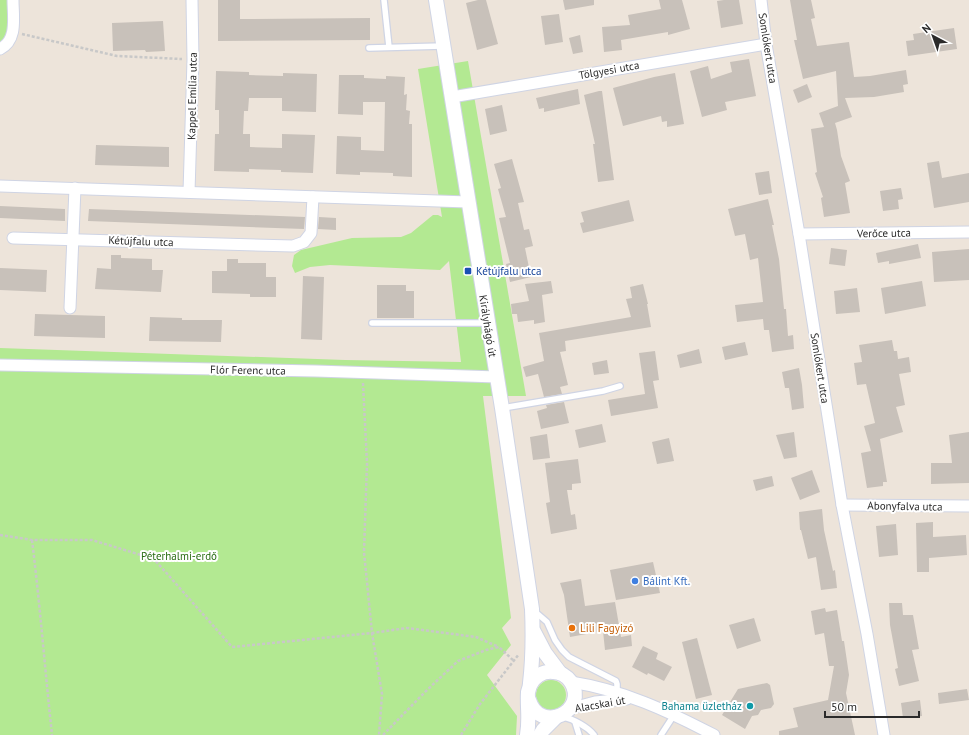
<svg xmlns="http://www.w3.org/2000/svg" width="969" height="735" font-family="'PT Sans',sans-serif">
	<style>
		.green { fill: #b3e992 }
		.building { fill: #c8c1ba }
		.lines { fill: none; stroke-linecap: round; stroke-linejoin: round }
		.service-casing { stroke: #cfd4e4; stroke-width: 8 }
		.minor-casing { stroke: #cfd4e4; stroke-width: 13 }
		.tertiary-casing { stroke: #cfd4e4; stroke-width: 16 }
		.path { stroke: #c8c8c8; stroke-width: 2.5; stroke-dasharray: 3 2; stroke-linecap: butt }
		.service { stroke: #fff; stroke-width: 5.5 }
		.minor { stroke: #fff; stroke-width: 11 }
		.tertiary { stroke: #fff; stroke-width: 14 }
		.transit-dot { fill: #1a4fb4; stroke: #fff; stroke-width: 1.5 }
		.shop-dot { fill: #3f7fe0; stroke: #fff; stroke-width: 1.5 }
		.food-dot { fill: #e8710a; stroke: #fff; stroke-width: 1.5 }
		.culture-dot { fill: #0f9aa8; stroke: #fff; stroke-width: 1.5 }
		.labels { text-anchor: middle; stroke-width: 4; stroke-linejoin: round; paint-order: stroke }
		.street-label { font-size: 11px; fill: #2a2a2a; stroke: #fff }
		.transit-label { font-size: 11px; fill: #164399; stroke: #fff; text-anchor: start }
		.park-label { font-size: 11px; fill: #2a6d14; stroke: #fff }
		.shop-label { font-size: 11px; fill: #366cbe; stroke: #fff; text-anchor: start }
		.food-label { font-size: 11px; fill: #c56008; stroke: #fff; text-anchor: start }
		.culture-label { font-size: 11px; fill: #0d838f; stroke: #fff; text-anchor: end }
	</style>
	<rect width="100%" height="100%" fill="#ede4da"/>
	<g class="green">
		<path d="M0,0H8V29L7,36L0,43Z"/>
		<path d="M468,61L526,396H483L511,618L502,628L511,645L487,675L517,716L516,735H0V348L345,360L461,362L449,261L440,270L330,265L310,267L295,273L292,266L294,255L301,250L352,238L401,237L411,233L433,215H438L442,217L418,69Z"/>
		<circle cx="551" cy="695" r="15"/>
	</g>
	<g class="building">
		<path d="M218,0H240V19L370,18V40L218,41Z"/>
		<path d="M478,0H486L498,44L477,50L466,3Z"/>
		<path d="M563,0H594V5L565,10Z"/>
		<path d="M659,0H682L690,29L668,35V32L621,40L622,50L604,52L602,27L630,25L628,15L661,9Z"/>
		<path d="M724,0H739L743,24L721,28L717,1Z"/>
		<path d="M790,0H811L815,18L811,19L817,46L849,42L854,77L870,76L906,70L908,84L903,85L904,92L874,97L845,98L852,117L835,123L837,130L841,156L850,181L845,183L850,213L824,217L821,198L823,197L815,173L817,172L811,129L824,127L819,113L838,106L836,71L803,79L794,40H797Z"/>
		<path d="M559,14L563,42L545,45L541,16Z"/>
		<path d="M163,21L165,51L146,52L145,50L113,51L112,23Z"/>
		<path d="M954,28L957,49L908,56L906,41L914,40L913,34Z"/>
		<path d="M580,35L583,52L573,54L569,38Z"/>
		<path d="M749,59L756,96L725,102L727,110L702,117L690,71L708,66L711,79L732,72L730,62Z"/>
		<path d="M216,71L249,72V75L283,76V73L317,74L316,112L282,111V98H249L248,111H244L243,134H250V147L282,148V134L315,135L313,173L281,172V170L249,169V172L214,171L215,134H219V110H215Z"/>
		<path d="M675,73L684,124L667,127V121L662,122L661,116L623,126L613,88L654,77Z"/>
		<path d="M339,75H364V78L386,79V76L405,77L404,95L407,94L406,110L410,111L409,124H412V177L393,176V173L360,172V175L336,174L337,136L361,137V150L384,151L385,102H363V115L338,114Z"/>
		<path d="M807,84L812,97L798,103L793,90Z"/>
		<path d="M578,89L580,104L544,112V108L539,109L536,98Z"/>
		<path d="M599,91H602L614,180L598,182L593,144H595L584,95Z"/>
		<path d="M502,105L507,131L490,135L485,109Z"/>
		<path d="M96,145L169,147V167L95,165Z"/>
		<path d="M512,159L524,202L518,203L524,230L529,229L533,246L525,248L531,277L510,282L506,264L510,263L499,218L506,217L498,189L501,188L494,164Z"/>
		<path d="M939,161L942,178L969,173V202L934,208L927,163Z"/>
		<path d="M769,171L772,193L759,195L755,173Z"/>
		<path d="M901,188L903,199L898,200L899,209L883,211L880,191Z"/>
		<path d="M768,199L774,225H772L779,259L784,309H786L788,336L793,335L794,349L772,352L769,330H764L763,319L737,322L735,305L763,302L758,258L750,260L745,234L735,236L728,209Z"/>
		<path d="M629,200L634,221L583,233L580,223L584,222L581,212Z"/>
		<path d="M0,206L65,209V221L0,218Z"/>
		<path d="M89,209L305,217L304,229L88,221Z"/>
		<path d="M319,217L336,218V230L318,229Z"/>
		<path d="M918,244L921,258L889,264V261L878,263L876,253Z"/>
		<path d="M831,248L847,250L845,266L829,264Z"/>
		<path d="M969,249V280L934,282L932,252Z"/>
		<path d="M111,255H121V258L152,259V270H163L161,292L95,289L97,268L111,269Z"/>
		<path d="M227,259H238V263H266V277H276V297H250V294L212,293V271H227Z"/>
		<path d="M0,268L47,270L46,292L0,290Z"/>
		<path d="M303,276L324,277L322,340L301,339Z"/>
		<path d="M551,281L553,293L542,295L545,322L534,324V320L518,322L517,314H512L511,304L529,301L525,284Z"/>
		<path d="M922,281L926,306L885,314L881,288Z"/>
		<path d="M643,284L648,304H647L651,327L565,341L566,351L560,352L568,385L560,387L562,394L544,397L538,374L526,377L523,367L544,361L539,333L631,317L626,299L632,298L630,287Z"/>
		<path d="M377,285H406V291H414V318H377Z"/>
		<path d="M857,288L860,312L836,314L834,291Z"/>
		<path d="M35,314L105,316V338L34,336Z"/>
		<path d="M150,317L182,318V320H222L221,342L149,341Z"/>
		<path d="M892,340L894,351H897L898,359L909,357L911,372L899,374L905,405L896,407L903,432L880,439L887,482H883V486L867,488L861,453L871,451L864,426L875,423L866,384L857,385L854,363L862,362L859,345Z"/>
		<path d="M745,342L748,355L725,360L722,347Z"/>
		<path d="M699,349L702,363L680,368L677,355Z"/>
		<path d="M655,351L659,380L653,381L658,408L611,416L608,400L645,394L639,353Z"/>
		<path d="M607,360L609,373L594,375L592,363Z"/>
		<path d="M799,368L802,385L804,408L792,410L789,388H785L782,372Z"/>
		<path d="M564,402L569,423L541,429L537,411L547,408L546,405Z"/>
		<path d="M602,424L606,442L579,448L575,430Z"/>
		<path d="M794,432L797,457L784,459L776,435Z"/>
		<path d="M969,432V483L931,484V463H952L949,435Z"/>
		<path d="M547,434L550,458L533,460L530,437Z"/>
		<path d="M669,438L674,461L657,464L652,442Z"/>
		<path d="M578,459L581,483L572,484V490H567L571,515L575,514L577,529L551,534L546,503L550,502L545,463Z"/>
		<path d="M812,470L820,492L800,500L791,478Z"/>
		<path d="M772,476L774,486L756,491L753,480Z"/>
		<path d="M822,509L824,530L833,571L835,570L837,588L821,590L816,557L808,559L801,530H800L799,512Z"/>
		<path d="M933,522V537L966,535L967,555L929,558V572H917L916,523Z"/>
		<path d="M896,524L898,555L879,557L876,526Z"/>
		<path d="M653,562L660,593L616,600L610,570Z"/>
		<path d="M581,579L585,606L615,602L621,637L631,635L632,646L605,650L603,631L570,637L564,595L560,583Z"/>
		<path d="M889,603H902L903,615H913L919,649L912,650L919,681L899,686L895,669L898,668L890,625Z"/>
		<path d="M825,608L826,612L837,610L842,641H844L849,675L846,693L855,735H779V731L798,727L793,708L828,700L834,666H829L824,633L815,635L811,611Z"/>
		<path d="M754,618L761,641L737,649L729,625Z"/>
		<path d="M697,638L712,695L696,699L682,642Z"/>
		<path d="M643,646L658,653L656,659L672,667L664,681L648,673L647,675L632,667Z"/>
		<path d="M767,683L770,685L774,704L771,708L761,710L758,715L752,716L745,729L722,715L738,689Z"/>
		<path d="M967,689L969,700L939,704L938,693Z"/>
		<path d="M920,700L922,716L903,718L901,703Z"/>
	</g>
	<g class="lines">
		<defs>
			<g id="service">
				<path d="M384,0L389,47"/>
				<path d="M369,48L443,46"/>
				<path d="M372,323H487"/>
				<path d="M503,408L603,391L620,386"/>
				<path d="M533,610L547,622L555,640L562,650L569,657L616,681L617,684V693"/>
				<path d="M563,717C573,719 588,727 594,735"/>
				<path d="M575,722L579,735"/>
				<path d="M661,735L674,715"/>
			</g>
			<g id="minor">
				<path d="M761,0L766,44L799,234L842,505L867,634L884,735"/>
				<path d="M0,49C18,40 13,17 13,0"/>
				<path d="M452,97L766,44"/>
				<path d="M0,186L468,202"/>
				<path d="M189,192L193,60L192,0"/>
				<path d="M799,234L969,232"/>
				<path d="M13,238L293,246L304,242L311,233L313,197"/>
				<path d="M70,308L75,188"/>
				<path d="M0,365L316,371L497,377"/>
				<path d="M842,505L969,506"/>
				<path d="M571,682C623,690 668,711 714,735"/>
				<path d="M569,709L595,702L627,699"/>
			</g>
			<g id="tertiary">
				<path d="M436,0L502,408L532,609C533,633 533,658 530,683C530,686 529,689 528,692C527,708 530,718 527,735"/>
				<path d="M534,632L545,653L560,673"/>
				<path d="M529,700C540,735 589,711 571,682C567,676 560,672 553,672C543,671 535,676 530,685"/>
				<path d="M540,735L543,730L556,717"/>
			</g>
		</defs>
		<use href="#service" class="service-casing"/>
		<use href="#minor" class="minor-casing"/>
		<use href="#tertiary" class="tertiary-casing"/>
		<g class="path">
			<path d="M22,34L117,56L182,59"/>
			<path d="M363,383L367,463L364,552L372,633L382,694L379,735"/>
			<path d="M0,535L32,540H92L154,559L232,647L372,633L407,628L476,637L499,647"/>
			<path d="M32,540C40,605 45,670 52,735"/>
			<path d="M383,735L426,691L458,661L486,650L499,647L514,661"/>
			<path d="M461,735L480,704L519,654"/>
		</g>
		<use href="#service" class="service"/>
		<use href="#minor" class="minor"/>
		<use href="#tertiary" class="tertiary"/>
	</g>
	<rect class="transit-dot" x="464" y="267" width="8" height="8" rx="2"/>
	<circle class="shop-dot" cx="635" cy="581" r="4"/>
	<circle class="food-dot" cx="572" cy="628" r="4"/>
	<circle class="culture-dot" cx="750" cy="706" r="4"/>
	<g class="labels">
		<g class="street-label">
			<text transform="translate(768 48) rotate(81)" y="4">Somlókert utca</text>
			<text transform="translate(609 70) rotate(-10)" y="4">Tölgyesi utca</text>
			<text transform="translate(192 96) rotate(-89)" y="4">Kappel Emília utca</text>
			<text transform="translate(884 233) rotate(-1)" y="4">Verőce utca</text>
			<text transform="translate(141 241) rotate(2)" y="4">Kétújfalu utca</text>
			<text transform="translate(488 326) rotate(81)" y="4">Királyhágó út</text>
			<text transform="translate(820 368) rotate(81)" y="4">Somlókert utca</text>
			<text transform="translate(248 370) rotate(1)" y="4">Flór Ferenc utca</text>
			<text transform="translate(905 506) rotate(1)" y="4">Abonyfalva utca</text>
			<text transform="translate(600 704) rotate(-10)" y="4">Alacskai út</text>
		</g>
		<g class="transit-label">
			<text x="476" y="275">Kétújfalu utca</text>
		</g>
		<g class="park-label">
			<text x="179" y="560">Péterhalmi-erdő</text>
		</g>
		<g class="shop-label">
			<text x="643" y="585">Bálint Kft.</text>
		</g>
		<g class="food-label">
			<text x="580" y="632">Lili Fagyizó</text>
		</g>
		<g class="culture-label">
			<text x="742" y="710">Bahama üzletház</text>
		</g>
	</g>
	<g transform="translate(933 36) rotate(319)" stroke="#ffffff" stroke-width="3" paint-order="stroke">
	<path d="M0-3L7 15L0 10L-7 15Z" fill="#2a2a2a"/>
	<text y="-6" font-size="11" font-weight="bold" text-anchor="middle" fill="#2a2a2a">N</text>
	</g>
	<path d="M825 711v6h94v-6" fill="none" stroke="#2a2a2a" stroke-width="2"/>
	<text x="831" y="711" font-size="12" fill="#2a2a2a" stroke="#ffffff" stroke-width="3" paint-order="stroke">50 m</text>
</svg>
